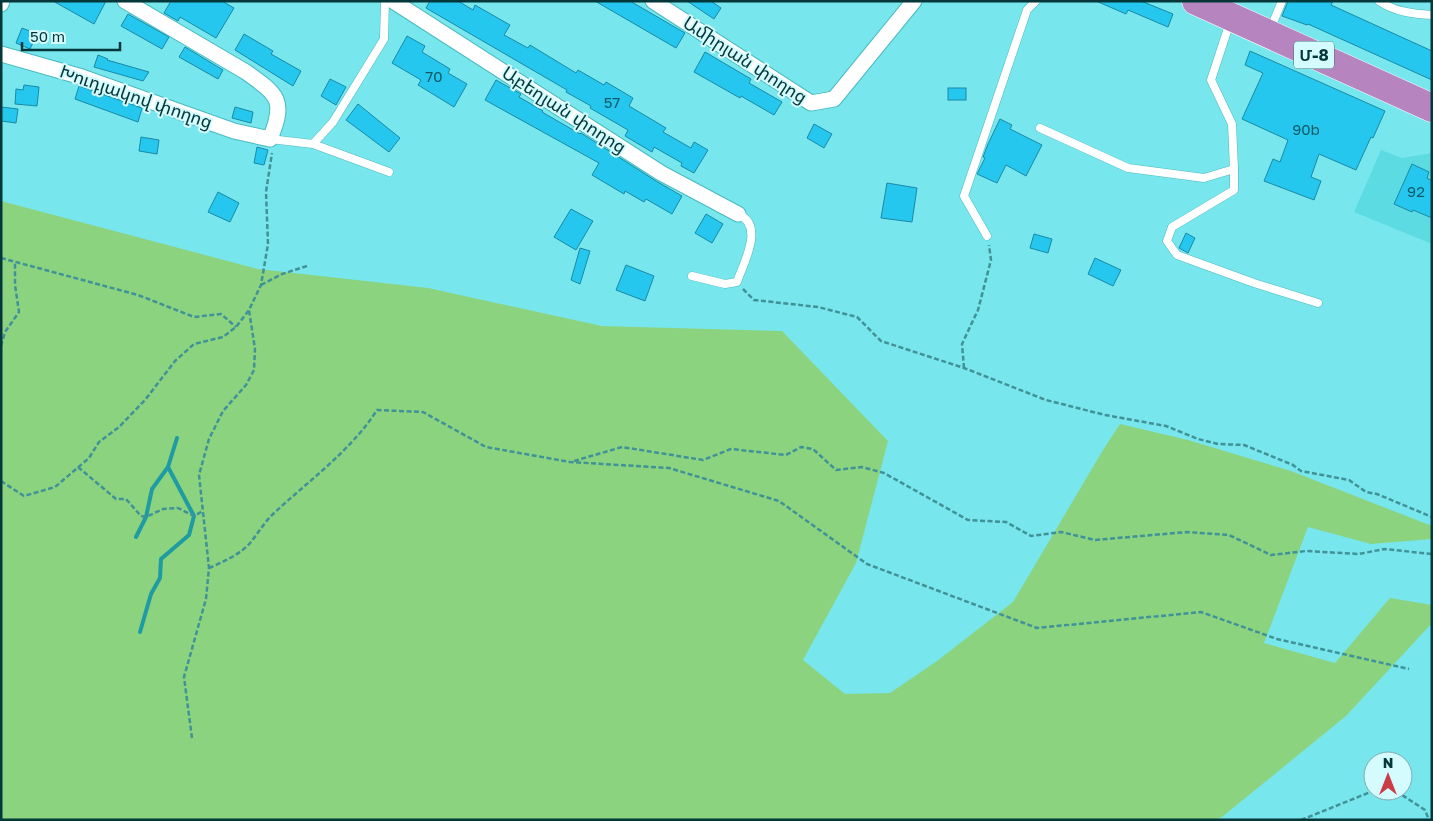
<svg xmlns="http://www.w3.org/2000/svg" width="1433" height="821" font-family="'Golos Text','Noto Sans Armenian',sans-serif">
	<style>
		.built { fill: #5ddbe3 }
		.green { fill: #8cd380 }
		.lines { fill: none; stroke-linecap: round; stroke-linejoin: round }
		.stream { stroke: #1f9ba2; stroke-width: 4 }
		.building { fill: #26c7ef; stroke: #1989a5 }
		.lane-casing { stroke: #49bac1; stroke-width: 9 }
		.street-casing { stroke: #49bac1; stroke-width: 17 }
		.highway-casing { stroke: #fff; stroke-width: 29 }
		.path { stroke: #409297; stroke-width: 2.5; stroke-dasharray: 5 2.5; stroke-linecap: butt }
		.lane { stroke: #fff; stroke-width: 8 }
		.street { stroke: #fff; stroke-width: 15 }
		.highway { stroke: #b685c0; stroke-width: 28 }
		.labels { text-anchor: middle; stroke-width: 4; stroke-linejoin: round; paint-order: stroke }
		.number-label { font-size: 15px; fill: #0c5b67 }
		.shield { fill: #d4fbfe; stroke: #427275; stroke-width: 1 }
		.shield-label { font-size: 16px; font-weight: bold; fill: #03373a }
		.street-label { font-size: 18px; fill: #03373a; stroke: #d4fbfe }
	</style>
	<rect width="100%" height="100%" fill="#78e6ed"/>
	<path class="built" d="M1381,150L1402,158L1432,153V244L1354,212Z"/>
	<path class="green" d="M1,201L258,269L428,288L602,326L782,331L888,441L856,563L803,660L845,694L890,693L937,661L1013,602L1103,450L1120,424L1188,440L1291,471L1432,526V539L1371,544L1308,527L1264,643L1335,663L1390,598L1432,605V623L1346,716L1222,817L1216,820H1Z"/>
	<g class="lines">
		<g class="stream">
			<path d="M136,537L146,517L152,489L168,467"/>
			<path d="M140,632L151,594L160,578L161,559L189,535L194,516L168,467L177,438"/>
		</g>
	</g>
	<g class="building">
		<path d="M53,1H106L94,24Z"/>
		<path d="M171,1H222L234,8L216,38L180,17L178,21L164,13Z"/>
		<path d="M430,1H458L473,10L475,5L510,25L504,35L528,48L530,45L576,73L578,70L604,85L606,82L633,98L629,106L666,128L663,132L691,148L694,142L708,150L694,173L681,166L682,163L654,147L652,152L625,136L628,130L590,108L591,106L566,92L567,90L426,8Z"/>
		<path d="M595,1H630L685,33L676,48Z"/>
		<path d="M687,1H711L721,8L714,19Z"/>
		<path d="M1096,1H1141L1173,14L1168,27L1128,10L1126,14Z"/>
		<path d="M1288,1H1333L1331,5L1432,51V80L1308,24L1307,25L1282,16Z"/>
		<path d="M128,14L169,37L162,49L121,26Z"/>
		<path d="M22,28L37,34L30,49L16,43Z"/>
		<path d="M244,34L273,51L271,54L301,71L293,86L235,50Z"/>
		<path d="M407,36L425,46L422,52L450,69L448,73L467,84L454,107L418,85L421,80L392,63Z"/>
		<path d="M185,47L223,70L218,79L179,57Z"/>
		<path d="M1250,51L1385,111L1373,138L1371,137L1356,170L1319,154L1311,177L1321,181L1314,200L1264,181L1273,159L1280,162L1288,140L1242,119L1263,73L1245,65Z"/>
		<path d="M705,52L751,79L749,83L782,102L774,115L741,96L740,98L694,72Z"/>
		<path d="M98,55L108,59L107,60L149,72L143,81L94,67Z"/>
		<path d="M330,79L346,87L336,105L321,96Z"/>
		<path d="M496,80L521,94L519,97L543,111L542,112L580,134L581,133L656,181L682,196L672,214L646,199L644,202L625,191L624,194L592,175L599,163L485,100Z"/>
		<path d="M24,85L39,87L37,106L15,104L16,89L23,90Z"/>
		<path d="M79,86L142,108L138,122L75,99Z"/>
		<rect x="948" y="88" width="18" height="12"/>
		<path d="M358,104L400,138L389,152L346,120Z"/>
		<path d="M1,107L18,109L16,123L1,121Z"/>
		<path d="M235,107L253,112L251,123L232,118Z"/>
		<path d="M1000,119L1012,125L1010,129L1042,145L1026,176L1006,165L997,183L977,174L985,158L983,157L988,144Z"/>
		<path d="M814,124L832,134L824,148L807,138Z"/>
		<path d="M141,137L159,140L157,154L139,151Z"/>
		<path d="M257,147L268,150L264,165L254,163Z"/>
		<path d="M1412,164L1429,172L1427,178L1432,181V218L1413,210L1412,212L1394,204Z"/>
		<path d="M887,183L917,188L912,222L881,218Z"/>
		<path d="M218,192L239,203L230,222L208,212Z"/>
		<path d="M571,209L593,221L576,250L554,237Z"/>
		<path d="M706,214L723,224L712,243L695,233Z"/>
		<path d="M1186,233L1195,238L1188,253L1179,248Z"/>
		<path d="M1034,234L1052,239L1048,253L1030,248Z"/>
		<path d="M580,248L590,251L580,284L571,280Z"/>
		<path d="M1095,258L1121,270L1113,286L1088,274Z"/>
		<path d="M626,265L654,276L645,301L616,290Z"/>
	</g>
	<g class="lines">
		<defs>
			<g id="lane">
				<path d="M1379,1C1395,12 1414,14 1432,15"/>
				<path d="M1270,30L1282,1"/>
				<path d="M1040,128L1128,168L1204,178L1234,169L1232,124L1211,80L1230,22"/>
				<path d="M270,139L313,144L333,122L384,39L385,1"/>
				<path d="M313,144L389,172"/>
				<path d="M1234,169V190L1172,227L1167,241L1177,255L1254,283L1318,303"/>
				<path d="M987,236L964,196L1027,10L1036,1"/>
				<path d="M692,276L725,284L737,282C744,262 765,225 738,214"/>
			</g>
			<g id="street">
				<path d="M393,1L661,173L738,214"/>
				<path d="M653,1L811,103L834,99L914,1"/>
				<path d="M1,4L2,1"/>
				<path d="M1,54L82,77L234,131L270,139C286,100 278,95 246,72L125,1"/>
			</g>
			<path id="highway" d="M1196,1L1432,108"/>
		</defs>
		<use href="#lane" class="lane-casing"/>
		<use href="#street" class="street-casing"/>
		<use href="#highway" class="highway-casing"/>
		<g class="path">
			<path d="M1,258L138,295L194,317L221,314L236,327"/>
			<path d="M261,285L282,274L307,266"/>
			<path d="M743,289L754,300L818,307L857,317L881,341L964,368L1046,400L1105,415L1166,426L1198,439L1218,444L1244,445L1293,465L1301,471L1349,480L1366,492L1377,494L1432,517"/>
			<path d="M1,346L5,332L19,312L15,285V262"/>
			<path d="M964,368L962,344L978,310L991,260L989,245"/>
			<path d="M574,461L622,447L703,460L731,449L786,455L801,447L813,449L836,470L862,467L884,473L968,520L1006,522L1031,536L1061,532L1095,540L1187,532L1229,535L1271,555L1306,551L1359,554L1384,549L1432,554"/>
			<path d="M78,467L116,499H126L141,516L146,517L163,509L178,508L194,516L203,511"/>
			<path d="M1,481L24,496L55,487L89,458L99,442L119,427L145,400L175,361L194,344L223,337L236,327L249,310"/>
			<path d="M209,568C223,562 241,554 251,542C258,533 264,523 272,515C308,481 350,452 377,410L423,412L486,447L570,462L669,468L779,501L867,564L1037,628L1201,612L1277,639L1409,669"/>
			<path d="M192,738L184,677L206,599L209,568L199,475L209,439L223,411L246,385L254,370L255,349L249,310L261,285L268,244L266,192L272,153"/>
			<path d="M1396,791L1425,810L1429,820"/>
			<path d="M1301,820L1373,791"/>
		</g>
		<use href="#lane" class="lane"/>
		<use href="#street" class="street"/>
		<use href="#highway" class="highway"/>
	</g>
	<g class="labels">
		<g class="number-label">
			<text x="434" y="82">70</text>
			<text x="612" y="108">57</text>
			<text x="1306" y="135">90b</text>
			<text x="1416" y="197">92</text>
		</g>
		<rect class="shield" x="1294" y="41.5" width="40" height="27" rx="4"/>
		<g class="shield-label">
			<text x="1314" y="61">Մ-8</text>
		</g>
		<g class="street-label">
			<text transform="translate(745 60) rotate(33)" y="6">Ամիրյան փողոց</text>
			<text transform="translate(136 97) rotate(19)" y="6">Խուդյակով փողոց</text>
			<text transform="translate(564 110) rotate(33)" y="6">Աբեղյան փողոց</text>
		</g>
	</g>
	<rect width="1433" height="821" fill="none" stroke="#03373a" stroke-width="5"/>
	<g transform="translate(1388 776)"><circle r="24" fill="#d4fbfe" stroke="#80adb0"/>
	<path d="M0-4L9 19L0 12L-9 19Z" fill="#cc3c47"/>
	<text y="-8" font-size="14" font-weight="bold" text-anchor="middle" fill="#03373a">N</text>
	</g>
	<path d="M22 42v8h98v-8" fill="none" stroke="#03373a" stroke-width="2.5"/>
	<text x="30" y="42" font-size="15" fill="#03373a" stroke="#d4fbfe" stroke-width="4" paint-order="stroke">50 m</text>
</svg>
